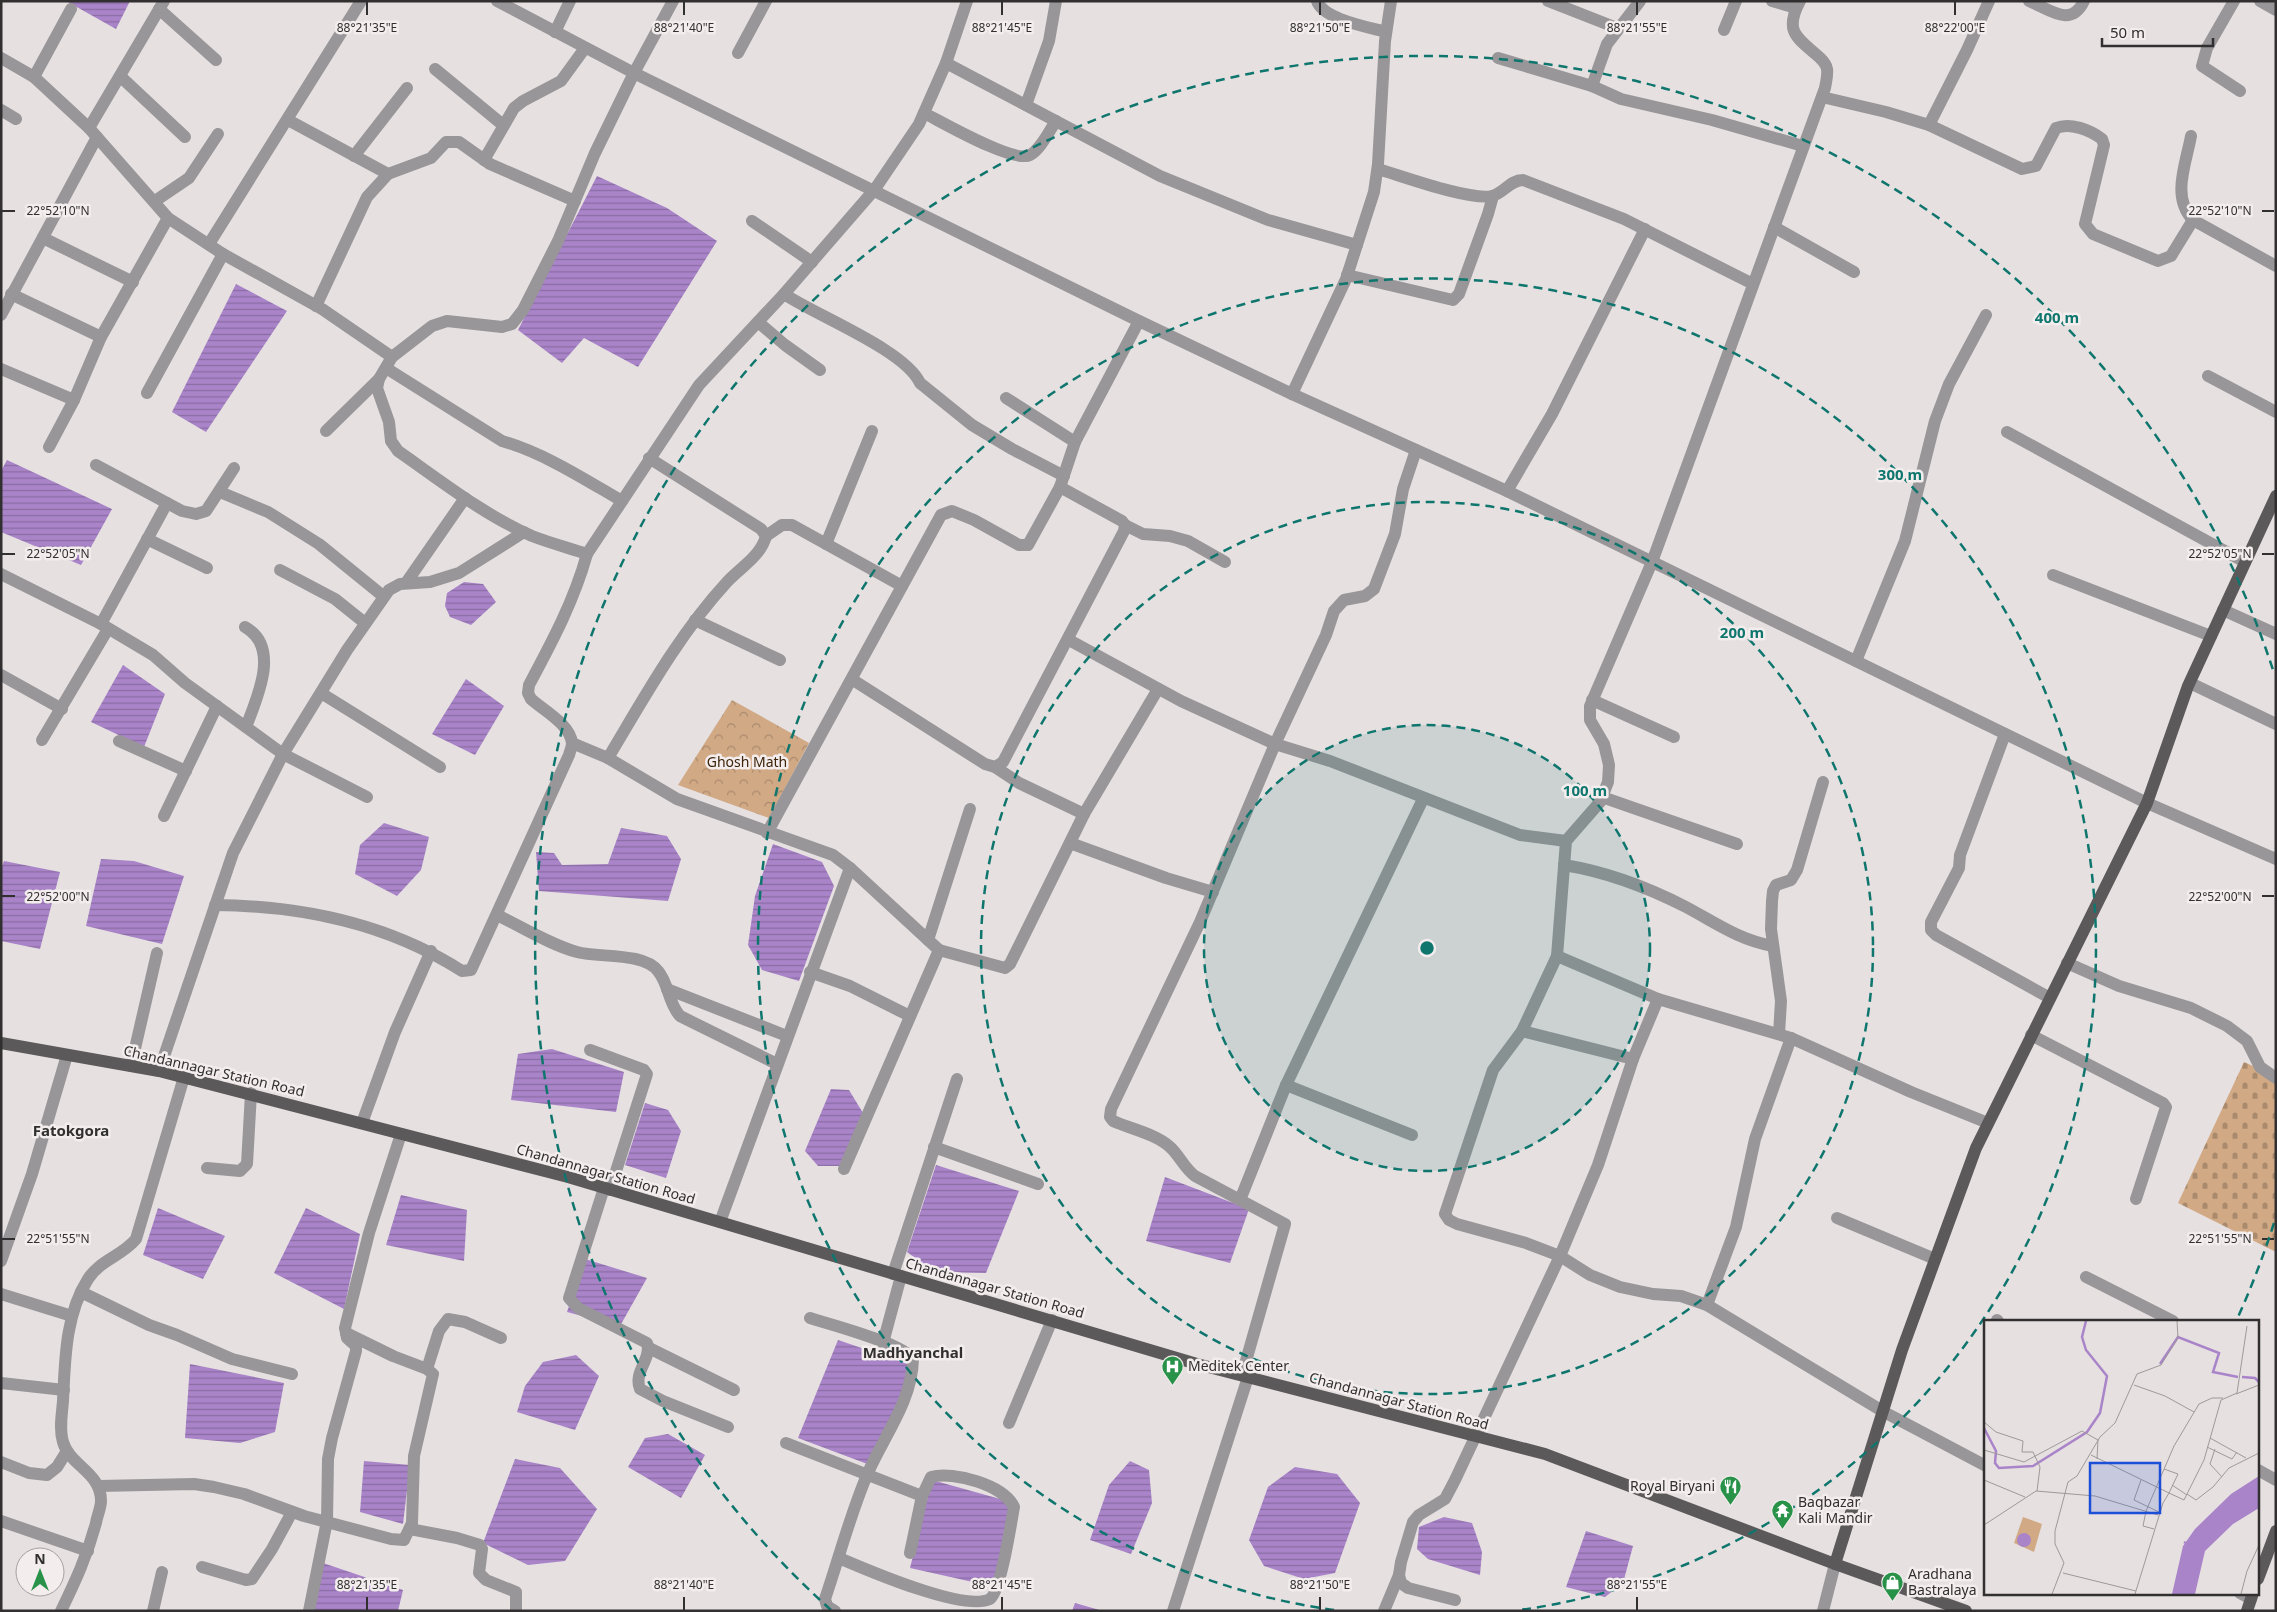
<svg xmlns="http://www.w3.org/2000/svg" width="2277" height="1612" font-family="'Noto Sans',sans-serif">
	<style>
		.cemetery { fill: url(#cemetery-stones) }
		.park { fill: url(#park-crowns) }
		.water { fill: url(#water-rules) }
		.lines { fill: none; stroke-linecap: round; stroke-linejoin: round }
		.minor { stroke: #989698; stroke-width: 12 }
		.major { stroke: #5c595b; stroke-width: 12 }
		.ticks { fill: none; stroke: #312f30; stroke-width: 2 }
		.ring { fill: none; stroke: #0f766e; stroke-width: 2.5; stroke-dasharray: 9 6 }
		.labels { text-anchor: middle; stroke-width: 5; stroke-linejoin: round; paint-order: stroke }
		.park-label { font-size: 14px; fill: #3d2409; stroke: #f3edee }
		.street-label { font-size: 14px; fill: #312f30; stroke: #f3edee }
		.poi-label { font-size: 14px; fill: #312f30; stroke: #f3edee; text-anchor: start }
		.neighbourhood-label { font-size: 15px; font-weight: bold; fill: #312f30; stroke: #f3edee }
		.inset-river { fill: none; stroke: #a984c9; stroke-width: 2.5 }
		.inset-road { fill: none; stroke: #9e999a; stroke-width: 1 }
		.view { fill: #1d4ed8; fill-opacity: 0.15; stroke: #1d4ed8; stroke-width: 2.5 }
		.inset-edge { fill: none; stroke: #312f30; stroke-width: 2.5 }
		.ticks-label { font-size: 12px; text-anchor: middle; fill: #312f30; stroke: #f3edee; stroke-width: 5; stroke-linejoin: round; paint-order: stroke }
		.centre { fill: #0f766e; stroke: #f3edee; stroke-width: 2.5 }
		.ring-label { font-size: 15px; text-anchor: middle; font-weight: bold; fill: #0f766e; stroke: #f3edee; stroke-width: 5; stroke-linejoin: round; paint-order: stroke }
	</style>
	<defs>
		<pattern id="cemetery-stones" width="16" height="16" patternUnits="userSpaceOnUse" patternTransform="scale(1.25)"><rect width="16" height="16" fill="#d1a985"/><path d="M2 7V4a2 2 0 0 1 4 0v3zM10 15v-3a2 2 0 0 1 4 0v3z" fill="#aa8a6d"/></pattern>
		<pattern id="park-crowns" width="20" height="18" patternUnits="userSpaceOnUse" patternTransform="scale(1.25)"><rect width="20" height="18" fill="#d1a985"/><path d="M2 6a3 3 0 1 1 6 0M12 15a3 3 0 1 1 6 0" fill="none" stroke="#aa8a6d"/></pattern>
		<pattern id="water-rules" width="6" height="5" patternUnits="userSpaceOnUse" patternTransform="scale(1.25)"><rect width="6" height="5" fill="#a984c9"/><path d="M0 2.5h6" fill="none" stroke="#8a6ca4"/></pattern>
	</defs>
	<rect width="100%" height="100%" fill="#e6e0e1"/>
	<path class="cemetery" d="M2244,1062L2276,1076V1252L2178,1203Z"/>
	<path class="park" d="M732,700L809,743L769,818L678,785Z"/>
	<g class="water">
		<path d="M66,1H130L116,29Z"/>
		<path d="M597,176L667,208L717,241L638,367L584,338L562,363L518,330Z"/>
		<path d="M236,284L287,311L206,432L172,412Z"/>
		<path d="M7,460L112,509L81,565L1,532V471Z"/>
		<path d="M464,582L483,584L496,602L471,625L450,617L445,606L447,593Z"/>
		<path d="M123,665L165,694L144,747L91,722Z"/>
		<path d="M466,679L504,706L475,755L432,734Z"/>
		<path d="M384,823L429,837L421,870L397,896L355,874L360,845Z"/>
		<path d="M621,828L667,836L681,859L668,901L539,891L536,852L554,853L562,865L608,864Z"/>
		<path d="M773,844L822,862L834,886L799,981L762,970L748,945L755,896Z"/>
		<path d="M101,859L134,861L184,876L162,944L86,926Z"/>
		<path d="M4,861L60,872L40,949L1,941V869Z"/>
		<path d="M552,1049L624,1072L616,1112L511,1100L518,1054Z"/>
		<path d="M831,1089L849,1090L863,1113L840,1166H818L805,1151Z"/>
		<path d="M645,1103L668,1110L681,1131L666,1178L625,1165Z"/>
		<path d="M936,1165L1019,1191L986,1273L935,1272L907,1252Z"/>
		<path d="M1165,1177L1249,1209L1230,1263L1146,1241Z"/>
		<path d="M401,1195L467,1210L464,1261L386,1245Z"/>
		<path d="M158,1208L225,1236L203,1279L143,1255Z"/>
		<path d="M306,1208L360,1234L344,1309L274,1273Z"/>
		<path d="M585,1259L647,1278L620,1326L567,1312Z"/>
		<path d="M838,1340L915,1366L870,1465L798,1438Z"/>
		<path d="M576,1355L599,1376L575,1430L517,1412L525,1386L543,1362Z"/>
		<path d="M190,1364L284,1383L275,1432L240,1443L185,1438Z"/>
		<path d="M668,1434L705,1455L681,1498L628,1467L645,1438Z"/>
		<path d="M515,1459L560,1468L597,1509L565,1561L528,1565L483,1543Z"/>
		<path d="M364,1461L410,1465L403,1524L360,1512Z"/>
		<path d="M1130,1461L1149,1470L1152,1503L1131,1554L1090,1540L1109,1485Z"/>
		<path d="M1295,1467L1337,1474L1360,1503L1335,1573L1304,1579L1264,1566L1249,1540L1268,1487Z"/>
		<path d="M932,1480L1011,1502L995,1587L910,1568Z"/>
		<path d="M1444,1517L1472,1523L1482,1552L1480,1575L1428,1559L1417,1549L1419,1527Z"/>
		<path d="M1586,1531L1633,1546L1623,1583L1605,1597L1566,1587Z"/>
		<path d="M323,1563L403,1590L398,1611H309Z"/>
		<path d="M1075,1603L1103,1611H1072Z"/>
	</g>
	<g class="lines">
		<g class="minor">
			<path d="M497,1L634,73L1139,321L1292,394L1507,491L2147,803L2276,859"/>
			<path d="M1317,1C1323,19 1368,27 1386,32"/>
			<path d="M1548,1L1617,28"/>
			<path d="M1772,1L1796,8"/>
			<path d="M1800,1C1784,31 1796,37 1818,56C1822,60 1826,63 1827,69C1828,75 1826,82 1825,88L1652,562L1590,706V720L1604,744L1609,765L1608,782L1600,802L1566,841L1557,956L1522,1031L1493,1070L1445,1214L1449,1220L1457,1224L1526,1243L1560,1256L1590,1275L1620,1287L1653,1294L1681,1296L1707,1305L1884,1412L1986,1466"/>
			<path d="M2029,1C2051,10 2071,28 2084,1"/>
			<path d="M2234,1L2207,48L2202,66L2240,91"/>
			<path d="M2260,1L2276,10"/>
			<path d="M159,9L216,60"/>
			<path d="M1724,30L1736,1"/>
			<path d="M555,32L570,1"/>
			<path d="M738,53L766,1"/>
			<path d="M1,58L34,77L89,128L168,218L223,254L147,393"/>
			<path d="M1498,58L1592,86L1621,99L1712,120L1803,146"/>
			<path d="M946,63L1160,176L1268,220L1357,245"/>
			<path d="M435,69L503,125"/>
			<path d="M34,77L71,9"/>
			<path d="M121,77L185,137"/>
			<path d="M1592,86L1607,44L1640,1"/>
			<path d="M1822,97L1886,112L1929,125L2022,169L2036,166L2056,128C2070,122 2090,130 2102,139L2104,145L2085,224L2093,234L2158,261L2171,256L2193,220"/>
			<path d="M1026,105L1049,41L1056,1"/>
			<path d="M1,110L16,119"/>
			<path d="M924,113C942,122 1014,164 1030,155C1041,149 1049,131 1056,121"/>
			<path d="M288,120L388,174"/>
			<path d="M1929,125L1967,50L1989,1"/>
			<path d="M89,128L164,1"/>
			<path d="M2191,136C2186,164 2171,197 2193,220L2276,266"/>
			<path d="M354,156L407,88"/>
			<path d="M484,160L514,108L523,101L561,81L585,48"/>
			<path d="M1378,169C1402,176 1470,201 1492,196C1504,193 1510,180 1523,180L1624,219L1753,284"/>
			<path d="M155,201L189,178L218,134"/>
			<path d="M752,221L812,262"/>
			<path d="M1774,227L1854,272"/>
			<path d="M43,238L133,282"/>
			<path d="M209,244L361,1"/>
			<path d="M223,254L322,309L392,357L379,379L377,388L389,422L391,441L398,451C441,481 484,515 532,536C550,543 569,548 587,554"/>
			<path d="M1347,275L1453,300L1459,294L1488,214L1493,196"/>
			<path d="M11,294L101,337"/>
			<path d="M784,294C817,316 905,350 920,383L972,425L1012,449L1064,476"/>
			<path d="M316,306L367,197L388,174L431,158L446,142H459L490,164L575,201"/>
			<path d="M1,315L97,137"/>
			<path d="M758,322L785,345L820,370"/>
			<path d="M392,357L432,326L447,321L502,327L512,324L523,310L558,241L595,153L634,73L673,1"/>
			<path d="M386,368L502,441C544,453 584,479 622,501"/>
			<path d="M1,369L74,400"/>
			<path d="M2208,376L2276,412"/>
			<path d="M1292,394L1346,279L1374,192L1378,164L1385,41L1391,1"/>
			<path d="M1006,398L1075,442"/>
			<path d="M326,431L379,379"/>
			<path d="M2007,432L2245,562"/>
			<path d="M49,447L74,400L101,337L168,218"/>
			<path d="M96,465L182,511L196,514L206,511L234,468"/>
			<path d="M1507,491L1552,414L1645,229"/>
			<path d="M220,492L268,512L319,544L383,596"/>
			<path d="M1125,525L1143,534L1170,536L1188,541L1225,562"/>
			<path d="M766,536L782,525H792L902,586"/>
			<path d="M147,539L207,568"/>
			<path d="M826,544L872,431"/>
			<path d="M280,570L335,599L365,623"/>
			<path d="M1,574L101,624L153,655L185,683L283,754L367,797"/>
			<path d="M2053,575L2211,636"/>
			<path d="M406,583L465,498"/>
			<path d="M2223,610L2276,634"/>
			<path d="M695,620L780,660"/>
			<path d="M101,624L167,503"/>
			<path d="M245,627C281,647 257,698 246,727"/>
			<path d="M1069,640L1181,701L1275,744L1330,761L1520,835L1566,841"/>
			<path d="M1856,661L1905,541L1935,421L1949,384L1986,315"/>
			<path d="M1,675L62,709"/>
			<path d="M853,680L985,764L995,767L1019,783L1084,814"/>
			<path d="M2190,683L2276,724"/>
			<path d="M321,693L440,767"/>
			<path d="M1592,700L1674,737"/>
			<path d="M2005,734L1960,855L1959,868L1931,922V930L1936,935L2050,998"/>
			<path d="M42,740L108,629"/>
			<path d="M119,741L186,771"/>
			<path d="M572,743L608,758L677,799L833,855L850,868L720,1222"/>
			<path d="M608,758C644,698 679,634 727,582C740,568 761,556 766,536L761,529L649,458"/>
			<path d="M995,767L1003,762L1124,531L1125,525L1122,521L1060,487"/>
			<path d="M1602,797L1737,844"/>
			<path d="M164,816L217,706"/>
			<path d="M767,833L941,515L952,511L974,520L1019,545H1028L1060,487L1075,442L1139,321"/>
			<path d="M1070,843L1166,878L1213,892"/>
			<path d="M1564,865C1608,872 1647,887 1686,907C1716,923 1739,940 1773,946"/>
			<path d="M215,905C303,906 387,923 462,971L471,970L569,755C570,752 572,746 572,743C570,724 543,710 531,699L528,693L529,685C552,642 574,601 587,554L699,385L784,294L875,189L919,124L946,63L967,1"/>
			<path d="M497,915C522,927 551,945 577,952C599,958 643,952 658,971C669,984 668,1003 680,1016L777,1064"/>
			<path d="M928,940L970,809"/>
			<path d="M939,950L1005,968L1010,964L1084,814L1158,689"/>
			<path d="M1557,956L1658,999L1791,1038L1911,1092L1988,1123"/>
			<path d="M2067,963L2119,986L2191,1008L2227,1026L2247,1041L2260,1067L2276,1078"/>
			<path d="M810,972L850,986L910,1016"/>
			<path d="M667,989L787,1036"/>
			<path d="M1779,1034L1781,1001L1771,929L1772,901L1773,891L1776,885L1791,880L1797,870L1823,782"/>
			<path d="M2031,1035L2163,1103L2166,1107L2136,1199"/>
			<path d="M590,1050L644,1070L647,1074L610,1190"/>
			<path d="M1633,1059L1658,999"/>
			<path d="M131,1066L157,953"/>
			<path d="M159,1071L233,853L283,754L347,650L389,590L400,584L430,582L459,573L524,532"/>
			<path d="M1286,1085L1412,1135"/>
			<path d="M362,1123L395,1032L431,951"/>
			<path d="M934,1147L1038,1184"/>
			<path d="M207,1168L240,1171L247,1164L251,1093"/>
			<path d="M844,1169L939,950L850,868"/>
			<path d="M604,1188L569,1298L578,1308L647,1343C652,1359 633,1372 640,1389L663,1401L728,1427"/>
			<path d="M1240,1200L1286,1085L1423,799"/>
			<path d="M1837,1218L1935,1259"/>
			<path d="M1,1261L32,1174L67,1055"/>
			<path d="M893,1274L957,1079"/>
			<path d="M2086,1277L2173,1321"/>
			<path d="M81,1292L149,1325L177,1335L232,1359L292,1374"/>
			<path d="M1,1294L72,1316"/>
			<path d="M1707,1305L1736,1227L1755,1139L1791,1038"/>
			<path d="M810,1318C832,1325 902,1343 913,1359C912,1402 883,1437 867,1475C850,1515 839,1558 825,1599L827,1606L835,1611"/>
			<path d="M1997,1320L1998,1321"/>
			<path d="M883,1343L901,1276"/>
			<path d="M649,1348L734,1390"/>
			<path d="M427,1369L439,1331L448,1319L465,1322L501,1338"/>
			<path d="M1242,1375L1285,1224L1195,1176C1184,1168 1180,1156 1170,1147C1156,1134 1131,1129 1113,1121L1110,1117L1111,1109L1200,922L1275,744L1326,635L1334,611L1344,600L1365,596L1374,589L1395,534L1403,489L1416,450"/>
			<path d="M1,1383L64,1390"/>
			<path d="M1009,1423L1052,1320"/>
			<path d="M786,1443L922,1496"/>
			<path d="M1,1462L29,1473L47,1475L57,1467L67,1451"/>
			<path d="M2258,1470L2276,1480"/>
			<path d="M99,1486L194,1484L214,1487L244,1494L304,1516L391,1539L404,1540L412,1523L414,1456L433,1374L427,1369L393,1356L346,1333"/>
			<path d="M1,1521L88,1551"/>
			<path d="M410,1529L457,1538L480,1545L482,1549L479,1573L486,1580L516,1592V1611"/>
			<path d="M839,1558C867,1570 964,1612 990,1599C1001,1591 1011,1523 1014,1507C1004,1485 954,1471 931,1477L922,1496L910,1553"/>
			<path d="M202,1567L246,1580L252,1579L272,1549L292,1512"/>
			<path d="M2240,1593L2251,1599"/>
			<path d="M1455,1600L1408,1588L1401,1583L1399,1575L1401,1562L1413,1522L1419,1515L1445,1499L1455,1480L1560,1256L1598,1165L1633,1059L1522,1031"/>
			<path d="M61,1611C76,1580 87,1556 96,1523C97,1516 101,1508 101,1501C101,1472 70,1466 63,1442C59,1429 62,1414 63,1401C65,1361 65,1315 88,1279C100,1260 122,1256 136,1239L184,1077"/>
			<path d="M153,1611L162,1572"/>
			<path d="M309,1611L327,1521L328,1459L332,1438L356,1351V1346L347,1338L345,1328L369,1233L401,1134"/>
			<path d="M1173,1611L1248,1377"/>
			<path d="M1384,1611L1399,1575"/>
			<path d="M1823,1611L1835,1564"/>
		</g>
		<g class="major">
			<path d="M1,1043L159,1071L568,1177L1197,1364L1545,1454L1835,1564L1966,1611"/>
			<path d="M1835,1564L1902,1350L1976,1148L2147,803L2188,686L2276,496"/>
			<path d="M2258,1579L2276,1531"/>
			<path d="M2247,1611L2253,1593"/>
		</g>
	</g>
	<path class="ticks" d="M367,2V15M684,2V15M1002,2V15M1320,2V15M1637,2V15M1955,2V15M2,211H15M2262,211H2274M2,554H15M2262,554H2274M2,896H15M2262,896H2274M2,1239H15M2262,1239H2274M367,1597V1610M684,1597V1610M1002,1597V1610M1320,1597V1610M1637,1597V1610"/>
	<circle cx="1427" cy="948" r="223" fill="#0f766e" fill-opacity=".12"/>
	<g class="ring">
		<circle cx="1427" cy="948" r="223"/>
		<circle cx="1427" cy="948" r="446"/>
		<path d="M1334 1610A669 669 0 1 1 1520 1610"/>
		<path d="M2274 1223A891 891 0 0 1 2238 1317M831 1610A891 891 0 1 1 2274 673"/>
	</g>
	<defs>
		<symbol id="hospital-pin" viewBox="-11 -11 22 30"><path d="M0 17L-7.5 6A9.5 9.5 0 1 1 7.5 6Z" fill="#299249" stroke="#f3edee"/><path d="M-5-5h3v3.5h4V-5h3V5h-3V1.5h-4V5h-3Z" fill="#fff"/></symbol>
		<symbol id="restaurant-pin" viewBox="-11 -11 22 30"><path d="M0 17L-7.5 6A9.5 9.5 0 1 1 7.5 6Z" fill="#299249" stroke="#f3edee"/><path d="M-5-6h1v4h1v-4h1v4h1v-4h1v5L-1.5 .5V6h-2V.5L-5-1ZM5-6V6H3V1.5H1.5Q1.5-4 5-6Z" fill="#fff"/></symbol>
		<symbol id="temple-pin" viewBox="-11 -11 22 30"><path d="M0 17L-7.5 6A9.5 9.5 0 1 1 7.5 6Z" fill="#299249" stroke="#f3edee"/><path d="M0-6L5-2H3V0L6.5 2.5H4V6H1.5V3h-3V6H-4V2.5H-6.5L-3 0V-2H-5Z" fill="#fff"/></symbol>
		<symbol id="shop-pin" viewBox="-11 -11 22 30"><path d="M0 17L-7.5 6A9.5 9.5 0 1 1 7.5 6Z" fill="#299249" stroke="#f3edee"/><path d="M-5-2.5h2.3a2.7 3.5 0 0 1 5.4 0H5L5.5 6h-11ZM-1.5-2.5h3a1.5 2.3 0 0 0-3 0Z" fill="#fff"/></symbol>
	</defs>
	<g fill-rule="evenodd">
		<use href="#hospital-pin" x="1160" y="1354" width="25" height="34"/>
		<use href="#restaurant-pin" x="1718" y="1474" width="25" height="34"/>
		<use href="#temple-pin" x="1770" y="1498" width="25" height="34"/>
		<use href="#shop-pin" x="1880" y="1570" width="25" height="34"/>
	</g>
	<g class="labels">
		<g class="park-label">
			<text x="747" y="767">Ghosh Math</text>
		</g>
		<g class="street-label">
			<text transform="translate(214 1071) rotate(13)" y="5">Chandannagar Station Road</text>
			<text transform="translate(606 1174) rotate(16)" y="5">Chandannagar Station Road</text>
			<text transform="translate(995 1288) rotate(16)" y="5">Chandannagar Station Road</text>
			<text transform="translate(1399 1401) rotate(15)" y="5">Chandannagar Station Road</text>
		</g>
		<g class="poi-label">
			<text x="1188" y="1371">Meditek Center</text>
			<text x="1715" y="1491" text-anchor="end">Royal Biryani</text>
			<text x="1798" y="1507">Bagbazar<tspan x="1798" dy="16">Kali Mandir</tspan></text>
			<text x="1908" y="1579">Aradhana<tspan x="1908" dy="16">Bastralaya</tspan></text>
		</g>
		<g class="neighbourhood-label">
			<text x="71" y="1136">Fatokgora</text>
			<text x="913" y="1358">Madhyanchal</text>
		</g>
	</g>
	<g transform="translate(1984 1320)">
		<rect width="275" height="275" fill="#e6e0e1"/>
		<path d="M39,197L58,204L50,232L30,223Z" fill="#d1a985"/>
		<path d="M275,156V188L249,204L221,231L211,274H188L199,226L211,209L247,174ZM33 220a7 7 0 1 1 14 0a7 7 0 1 1-14 0Z" fill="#a984c9"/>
		<path class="inset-river" d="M176,44L194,17L235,33L229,52L254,57M258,57L271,58L275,62M0,108L12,131L11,143L15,148L49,146L103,112L116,93L123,56L102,30L98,17L102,1M200,222L219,232"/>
		<path class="inset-road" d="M150,65L181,76L210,92M252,74L275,65M0,102L12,112L39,121L38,132H49L56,147L53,171M226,118L262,138M223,127L248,139L253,132M231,129L226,144L238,157M0,130L40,142L98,111L114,120L113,139M107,135L185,173L194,154L180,149M0,160L41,177M157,160L150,180L175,192M188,165L203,175M203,174L212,180L229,167L245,148L275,133M162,191L159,206L170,209M162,191L190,126L215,84L228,78H239M0,205L52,171L111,176L174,195M79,253L152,271M68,274L80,243L71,224V211L84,162L93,156L116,117L131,103L153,54L177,45L194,18L193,1M151,274L179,183L185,173L200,180L220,140L237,80L253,73L263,6M257,274L263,251L275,225"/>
		<path class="view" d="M106,143H176V193H106Z"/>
		<rect width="275" height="275" class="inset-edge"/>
	</g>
	<g class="ticks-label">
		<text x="367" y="32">88°21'35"E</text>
		<text x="684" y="32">88°21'40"E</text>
		<text x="1002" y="32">88°21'45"E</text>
		<text x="1320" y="32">88°21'50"E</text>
		<text x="1637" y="32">88°21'55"E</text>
		<text x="1955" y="32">88°22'00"E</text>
		<text x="58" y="215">22°52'10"N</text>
		<text x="2220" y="215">22°52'10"N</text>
		<text x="58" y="558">22°52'05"N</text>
		<text x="2220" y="558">22°52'05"N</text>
		<text x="58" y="901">22°52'00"N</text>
		<text x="2220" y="901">22°52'00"N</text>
		<text x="58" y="1243">22°51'55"N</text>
		<text x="2220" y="1243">22°51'55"N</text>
		<text x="367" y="1589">88°21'35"E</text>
		<text x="684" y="1589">88°21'40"E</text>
		<text x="1002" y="1589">88°21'45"E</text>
		<text x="1320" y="1589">88°21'50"E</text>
		<text x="1637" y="1589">88°21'55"E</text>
	</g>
	<circle cx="1427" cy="948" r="8" class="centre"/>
	<g class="ring-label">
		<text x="2057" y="323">400 m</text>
		<text x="1900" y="480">300 m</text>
		<text x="1742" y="638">200 m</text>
		<text x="1585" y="796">100 m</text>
	</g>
	<rect width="2277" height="1612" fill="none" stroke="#312f30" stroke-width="5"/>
	<g transform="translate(40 1572)"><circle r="24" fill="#f3edee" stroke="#a5a1a2"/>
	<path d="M0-4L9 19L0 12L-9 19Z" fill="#299249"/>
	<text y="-8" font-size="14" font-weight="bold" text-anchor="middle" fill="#312f30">N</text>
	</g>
	<path d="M2102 38v8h111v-8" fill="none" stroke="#312f30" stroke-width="2.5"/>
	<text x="2110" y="38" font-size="15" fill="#312f30" stroke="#f3edee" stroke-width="4" paint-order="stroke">50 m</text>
</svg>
